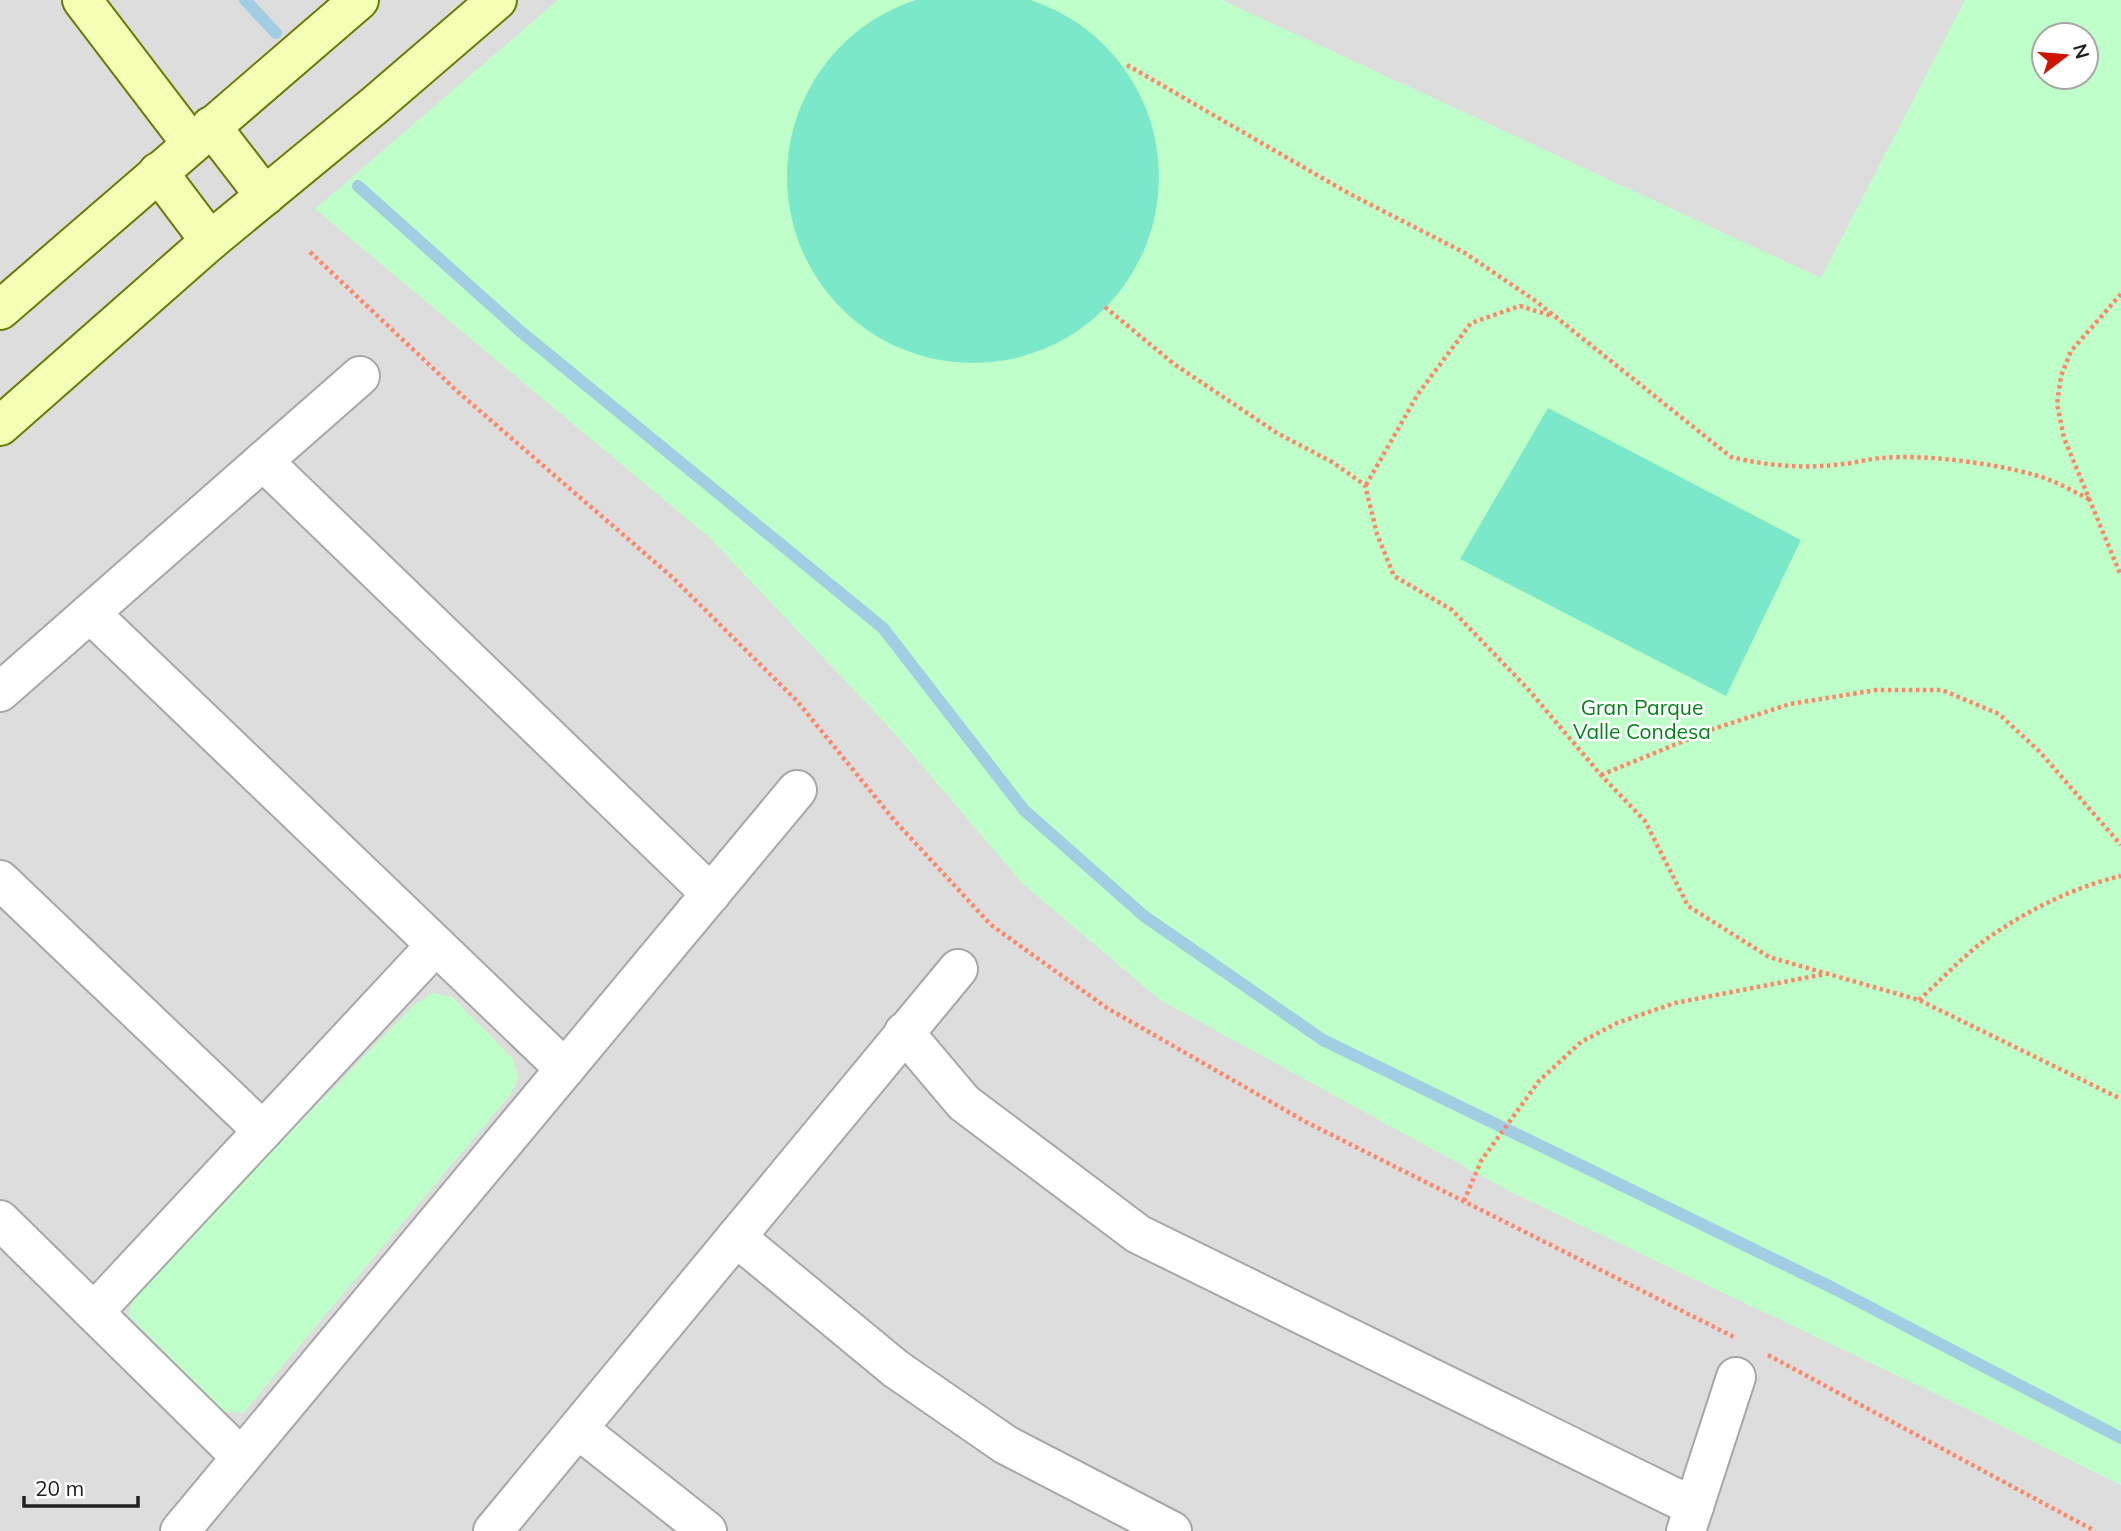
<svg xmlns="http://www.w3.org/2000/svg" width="2121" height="1531" font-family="Mulish,sans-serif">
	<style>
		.residential { fill: #dedddd; fill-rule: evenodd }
		.park { fill: #bfffca; fill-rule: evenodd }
		.pitch { fill: #7be8c9 }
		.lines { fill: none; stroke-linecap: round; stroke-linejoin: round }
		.stream { stroke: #a1cee3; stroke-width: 12 }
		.street-casing { stroke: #a7a7a7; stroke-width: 42 }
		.secondary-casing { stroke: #647e00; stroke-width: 42 }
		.path { stroke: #ff8769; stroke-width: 4.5; stroke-dasharray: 3.5 3.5; stroke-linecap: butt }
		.street { stroke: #fff; stroke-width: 38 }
		.secondary { stroke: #f4ffb6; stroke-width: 38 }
		.labels { text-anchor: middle; stroke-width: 5; stroke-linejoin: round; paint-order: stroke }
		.park-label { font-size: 21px; fill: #018519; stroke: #fff }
	</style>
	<rect width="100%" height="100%" fill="#f1eee5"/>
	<path class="residential" d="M0,0H2121V1531H0ZM2044,35H2086V77H2044Z"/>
	<g class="park">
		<path d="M558,0H1222L1821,278L1965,0H2121V1485L1930,1391L1509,1191L1160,1000L1023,884L890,728L710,538L315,209ZM2044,35H2086V77H2044Z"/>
		<path d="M432,993L452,997L513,1059L518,1079L510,1095L243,1413L224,1412L128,1315L137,1290L414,1005Z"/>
	</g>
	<g class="pitch">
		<circle cx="973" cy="177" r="186"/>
		<path d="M1548,408L1801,540L1726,696L1460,559Z"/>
	</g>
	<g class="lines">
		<g class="stream">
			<path d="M245,0L276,33"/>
			<path d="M358,186L520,331L883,628L1024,810L1144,916L1323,1040L1835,1289L2121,1438"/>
		</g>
		<defs>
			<g id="street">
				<path d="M263,461L711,894"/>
				<path d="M90,613L565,1069"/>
				<path d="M0,692L360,376"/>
				<path d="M0,880L263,1131"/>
				<path d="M904,1032L964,1103L1138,1234L1694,1507"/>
				<path d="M0,1220L241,1457"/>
				<path d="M736,1237L896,1369L1006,1445L1172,1531"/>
				<path d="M94,1312L436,945"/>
				<path d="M578,1429L707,1531"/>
				<path d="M180,1531L797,790"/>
				<path d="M493,1531L958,969"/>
				<path d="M1686,1531L1736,1377"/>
			</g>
			<g id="secondary">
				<path d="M82,0L191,143"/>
				<path d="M211,126L265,196"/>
				<path d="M158,172L210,241"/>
				<path d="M0,310L359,0"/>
				<path d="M0,426L210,241L375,105L497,0"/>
			</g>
		</defs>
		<use href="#street" class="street-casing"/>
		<use href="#secondary" class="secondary-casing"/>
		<g class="path">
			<path d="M1127,65L1348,193L1465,253L1537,302L1731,457C1768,466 1805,469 1843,464C1856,463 1868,459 1881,458C1924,454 1993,463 2035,475C2054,480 2072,491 2089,499"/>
			<path d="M310,252L458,392L672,577L797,701L894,820L991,925L1107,1008L1306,1122L1736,1338"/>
			<path d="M2121,294L2071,351L2061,376L2057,404L2064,438L2121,576"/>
			<path d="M1105,307L1174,364L1277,433L1332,462L1365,485L1377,534L1394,576L1452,610L1527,688L1601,775L1645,821L1688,906L1769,957L1919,1000L2121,1099"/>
			<path d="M1366,485L1418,394L1471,323L1520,306L1552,316"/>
			<path d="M1601,775L1713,729L1790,704L1876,690H1942L1999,714L2040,752L2121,845"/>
			<path d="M1919,1000C1942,979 1964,955 1988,938C2028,910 2074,887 2121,876"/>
			<path d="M1464,1201L1481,1161L1539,1081L1581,1042L1617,1023L1675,1003L1825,974"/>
			<path d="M1768,1355L2095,1531"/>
		</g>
		<use href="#street" class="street"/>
		<use href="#secondary" class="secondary"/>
	</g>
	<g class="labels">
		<g class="park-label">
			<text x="1642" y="715">Gran Parque<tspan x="1642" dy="24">Valle Condesa</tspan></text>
		</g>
	</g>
	<g transform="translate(2065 56) rotate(74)"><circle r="33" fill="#ffffff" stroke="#a6a6a6" stroke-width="2"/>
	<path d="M0-5L12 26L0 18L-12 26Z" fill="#d01400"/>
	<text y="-10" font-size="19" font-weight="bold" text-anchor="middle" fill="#202020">N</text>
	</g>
	<path d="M24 1496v10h114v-10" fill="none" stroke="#202020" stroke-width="3.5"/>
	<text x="35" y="1496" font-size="21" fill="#202020" stroke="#ffffff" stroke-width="5" paint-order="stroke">20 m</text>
</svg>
